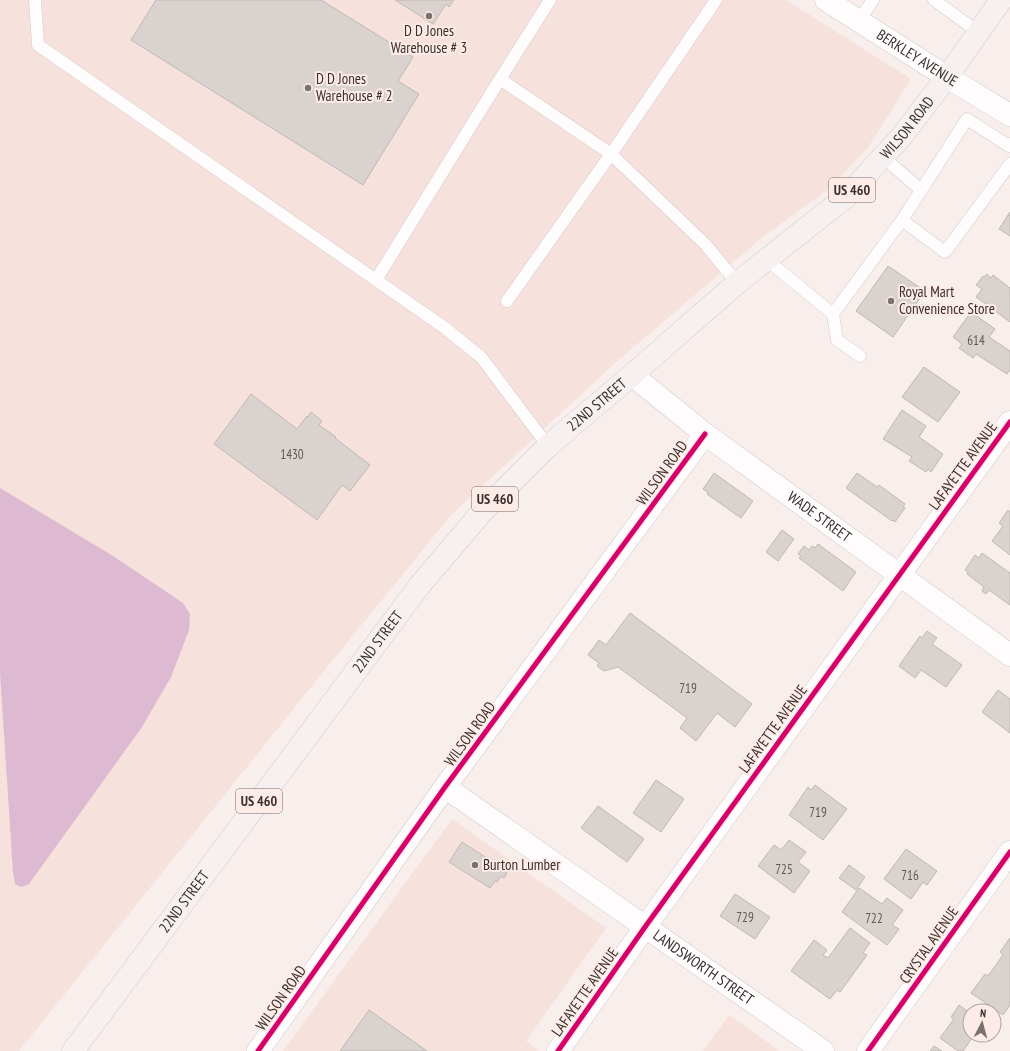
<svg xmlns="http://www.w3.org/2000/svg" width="1010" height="1051" font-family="'PT Sans Narrow',sans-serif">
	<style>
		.built { fill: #f6e1dc }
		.water { fill: #ddbad1 }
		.building { fill: #d9d2ce; stroke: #bfb8b5 }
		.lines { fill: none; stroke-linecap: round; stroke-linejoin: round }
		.service-casing { stroke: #d3cac8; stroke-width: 13 }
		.minor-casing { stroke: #d3cac8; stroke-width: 23 }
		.tertiary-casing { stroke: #d3cac8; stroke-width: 23 }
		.primary-casing { stroke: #d1cbca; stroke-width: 23 }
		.service { stroke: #fefcfc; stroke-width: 12 }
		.minor { stroke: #fefcfc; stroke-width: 22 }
		.tertiary { stroke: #fefcfc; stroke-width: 22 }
		.primary { stroke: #f7f0f0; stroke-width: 22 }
		.cycleway-casing { stroke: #fdebe7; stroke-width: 8 }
		.cycleway { stroke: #d6006c; stroke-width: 5 }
		.poi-dot { fill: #7b7270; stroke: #fdebe7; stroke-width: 1.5 }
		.labels { text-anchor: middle; stroke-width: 4; stroke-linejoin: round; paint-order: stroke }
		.number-label { font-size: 13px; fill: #605856 }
		.shield { fill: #fdebe7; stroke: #736866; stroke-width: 1 }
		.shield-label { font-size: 14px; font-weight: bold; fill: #38302e }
		.poi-label { font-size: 15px; fill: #38302e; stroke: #fdebe7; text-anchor: start }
		.street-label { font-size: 15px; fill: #38302e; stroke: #fdebe7 }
	</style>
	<rect width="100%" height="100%" fill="#f8eeec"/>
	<g class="built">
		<path d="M0,0H786L911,79L867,149L827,190L759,240L615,363L452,514L323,672L19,1051H0Z"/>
		<path d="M452,819L606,928L526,1041L540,1051H283Z"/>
		<path d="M729,1015L780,1051H703Z"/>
	</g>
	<path class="water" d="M0,488L113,556L183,603L190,614L189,630L171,677L142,727L29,884L21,887L15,884L13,872L0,673Z"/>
	<g class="building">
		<path d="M156,0H321L413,57L398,81L419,94L363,185L131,40Z"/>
		<path d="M395,0H454L449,7L446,4L433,24Z"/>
		<path d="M1010,212V236L999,229Z"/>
		<path d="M888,266L925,291L893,337L856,311Z"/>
		<path d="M987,274L991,278L993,275L1010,288V322L976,297L982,289L976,285L983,276L984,277Z"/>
		<path d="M971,312L995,329L989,337L1010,351V370L1007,374L976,354L973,358L959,348L962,344L953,337Z"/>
		<path d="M924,367L960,392L938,422L902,397Z"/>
		<path d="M251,394L297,429L307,416L308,417L311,412L322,421L319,425L336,437L335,438L370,465L350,491L342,485L317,520L214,444Z"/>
		<path d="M902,410L926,426L919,437L943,454L931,472L928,469L926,472L909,461L912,457L883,439Z"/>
		<path d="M714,473L753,501L741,518L707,494L708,492L703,489Z"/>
		<path d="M857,473L877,487L879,485L905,504L903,507L905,508L895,522L893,520L892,521L846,488Z"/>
		<path d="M1008,510L1010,512V555L992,541L1003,526L999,523Z"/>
		<path d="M782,530L794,539L778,561L766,552Z"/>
		<path d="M818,544L856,572L843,591L799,558L801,556L798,554L804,546L809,550L812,546L815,548Z"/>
		<path d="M982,553L1010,573V605L989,590L986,594L982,591L984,587L967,574L968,572L965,570L975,555L979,558Z"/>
		<path d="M630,613L752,704L735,727L717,713L696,741L680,728L687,718L618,667L604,671L597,666L599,663L588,655L599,640L606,645Z"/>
		<path d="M927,631L937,638L932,644L962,665L946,687L921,670L915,678L899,666L920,636L922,638Z"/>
		<path d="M998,690L1010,699V733L982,712Z"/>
		<path d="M656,780L684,799L661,832L633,813Z"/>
		<path d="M815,785L847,809L823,840L789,815L808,787L811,790Z"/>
		<path d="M598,806L644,839L627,862L581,828Z"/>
		<path d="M789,840L806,852L798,862L810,871L794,893L758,866L774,845L781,850Z"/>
		<path d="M462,842L502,868L501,869L507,873L504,878L501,876L497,882L495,881L490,888L449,862Z"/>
		<path d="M906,849L937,871L927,885L923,882L911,899L884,879Z"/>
		<path d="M849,865L865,877L856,890L839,878Z"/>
		<path d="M859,888L882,904L887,898L903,910L892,925L899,929L887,945L842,912Z"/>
		<path d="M735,894L770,917L755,939L720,916Z"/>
		<path d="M850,928L870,943L863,953L867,955L840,992L837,990L830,999L791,971L814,940L827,950L823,955L828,958Z"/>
		<path d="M1010,938V1005L1003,1015L971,993L985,974L988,976L1003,955L1000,952Z"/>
		<path d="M959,1005L970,1013V1035H974L963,1051H958L940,1038L954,1019L951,1017Z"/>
		<path d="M369,1010L427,1051H340Z"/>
		<path d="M979,1035H992L988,1041Z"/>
		<path d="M934,1046L942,1051H930Z"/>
	</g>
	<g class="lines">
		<defs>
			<g id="service">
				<path d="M35,0L38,45L445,328L481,357L548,446"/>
				<path d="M934,0L978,32"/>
				<path d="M859,21L873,0"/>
				<path d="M500,79L550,0"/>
				<path d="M883,157L921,190"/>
				<path d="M902,220L945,252L1010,164"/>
				<path d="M767,260L833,314L902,220L967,119L1009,146L1010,144"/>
				<path d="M376,280L500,79L611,154L706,245L737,283"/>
				<path d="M507,301L611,154L716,0"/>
				<path d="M833,314L837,340L860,356"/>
			</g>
			<g id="minor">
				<path id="s1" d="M632,375L705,434L1010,655"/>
				<path id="s2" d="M445,787L823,1051"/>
				<path d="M258,1051L445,787L705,434"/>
				<path d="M558,1051L645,927L1010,422"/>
				<path d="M868,1051L1010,852"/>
			</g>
			<g id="tertiary">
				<path id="s3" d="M826,0L947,77L1010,115"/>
			</g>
			<g id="primary">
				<path id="s4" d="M73,1051L420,585L482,512L548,446L632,375L737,283L847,196L902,136L947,77L1001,0"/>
			</g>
		</defs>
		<use href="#service" class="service-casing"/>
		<use href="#minor" class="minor-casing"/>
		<use href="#tertiary" class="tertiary-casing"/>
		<use href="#primary" class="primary-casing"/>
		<use href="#service" class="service"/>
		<use href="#minor" class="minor"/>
		<use href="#tertiary" class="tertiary"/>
		<use href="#primary" class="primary"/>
		<defs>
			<g id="cycleway">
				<path d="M258,1051L445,787L705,434"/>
				<path d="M558,1051L645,927L1010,422"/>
				<path d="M868,1051L1010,852"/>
			</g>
		</defs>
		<use href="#cycleway" class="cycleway-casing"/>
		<use href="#cycleway" class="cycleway"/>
	</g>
	<g class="poi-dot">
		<circle cx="429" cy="16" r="4"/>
		<circle cx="308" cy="88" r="4"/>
		<circle cx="891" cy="301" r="4"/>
		<circle cx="475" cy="865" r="4"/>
	</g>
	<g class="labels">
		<g class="number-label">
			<text x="976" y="345">614</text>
			<text x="292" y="459">1430</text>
			<text x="688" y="693">719</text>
			<text x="818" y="817">719</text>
			<text x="784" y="874">725</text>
			<text x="910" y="880">716</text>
			<text x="745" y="922">729</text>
			<text x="874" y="923">722</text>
		</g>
		<g class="shield">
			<rect x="829" y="178" width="46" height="24" rx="3"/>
			<rect x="472" y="487" width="46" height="24" rx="3"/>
			<rect x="236" y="789" width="46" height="24" rx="3"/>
		</g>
		<g class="shield-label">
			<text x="852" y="195">US 460</text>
			<text x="495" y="504">US 460</text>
			<text x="259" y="806">US 460</text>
		</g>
		<g class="poi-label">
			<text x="429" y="36" text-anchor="middle">D D Jones<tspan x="429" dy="17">Warehouse # 3</tspan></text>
			<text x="316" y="84">D D Jones<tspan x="316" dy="17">Warehouse # 2</tspan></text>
			<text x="899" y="297">Royal Mart<tspan x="899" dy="17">Convenience Store</tspan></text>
			<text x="483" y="870">Burton Lumber</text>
		</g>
		<g class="street-label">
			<text dy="5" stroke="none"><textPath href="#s3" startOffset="108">BERKLEY AVENUE</textPath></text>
			<text dy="5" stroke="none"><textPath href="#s4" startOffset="1251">WILSON ROAD</textPath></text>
			<text dy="5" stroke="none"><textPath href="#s4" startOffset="834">22ND STREET</textPath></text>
			<text transform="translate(963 466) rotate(-54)" y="5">LAFAYETTE AVENUE</text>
			<text transform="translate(662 473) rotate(-54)" y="5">WILSON ROAD</text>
			<text dy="5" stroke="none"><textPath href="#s1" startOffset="235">WADE STREET</textPath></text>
			<text dy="5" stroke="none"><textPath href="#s4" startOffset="510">22ND STREET</textPath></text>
			<text transform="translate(773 729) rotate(-54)" y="5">LAFAYETTE AVENUE</text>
			<text transform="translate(470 734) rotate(-54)" y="5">WILSON ROAD</text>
			<text dy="5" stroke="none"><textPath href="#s4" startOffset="186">22ND STREET</textPath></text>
			<text transform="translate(929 945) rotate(-55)" y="5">CRYSTAL AVENUE</text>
			<text dy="5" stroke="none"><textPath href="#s2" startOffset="315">LANDSWORTH STREET</textPath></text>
			<text transform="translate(585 992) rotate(-55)" y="5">LAFAYETTE AVENUE</text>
			<text transform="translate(281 998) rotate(-55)" y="5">WILSON ROAD</text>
		</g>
	</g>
	<g transform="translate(982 1023) rotate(6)"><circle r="19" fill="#fdebe7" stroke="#aea09d"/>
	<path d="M0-3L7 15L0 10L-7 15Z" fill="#7b7270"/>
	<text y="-6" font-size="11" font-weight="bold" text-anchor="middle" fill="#38302e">N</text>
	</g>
</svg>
